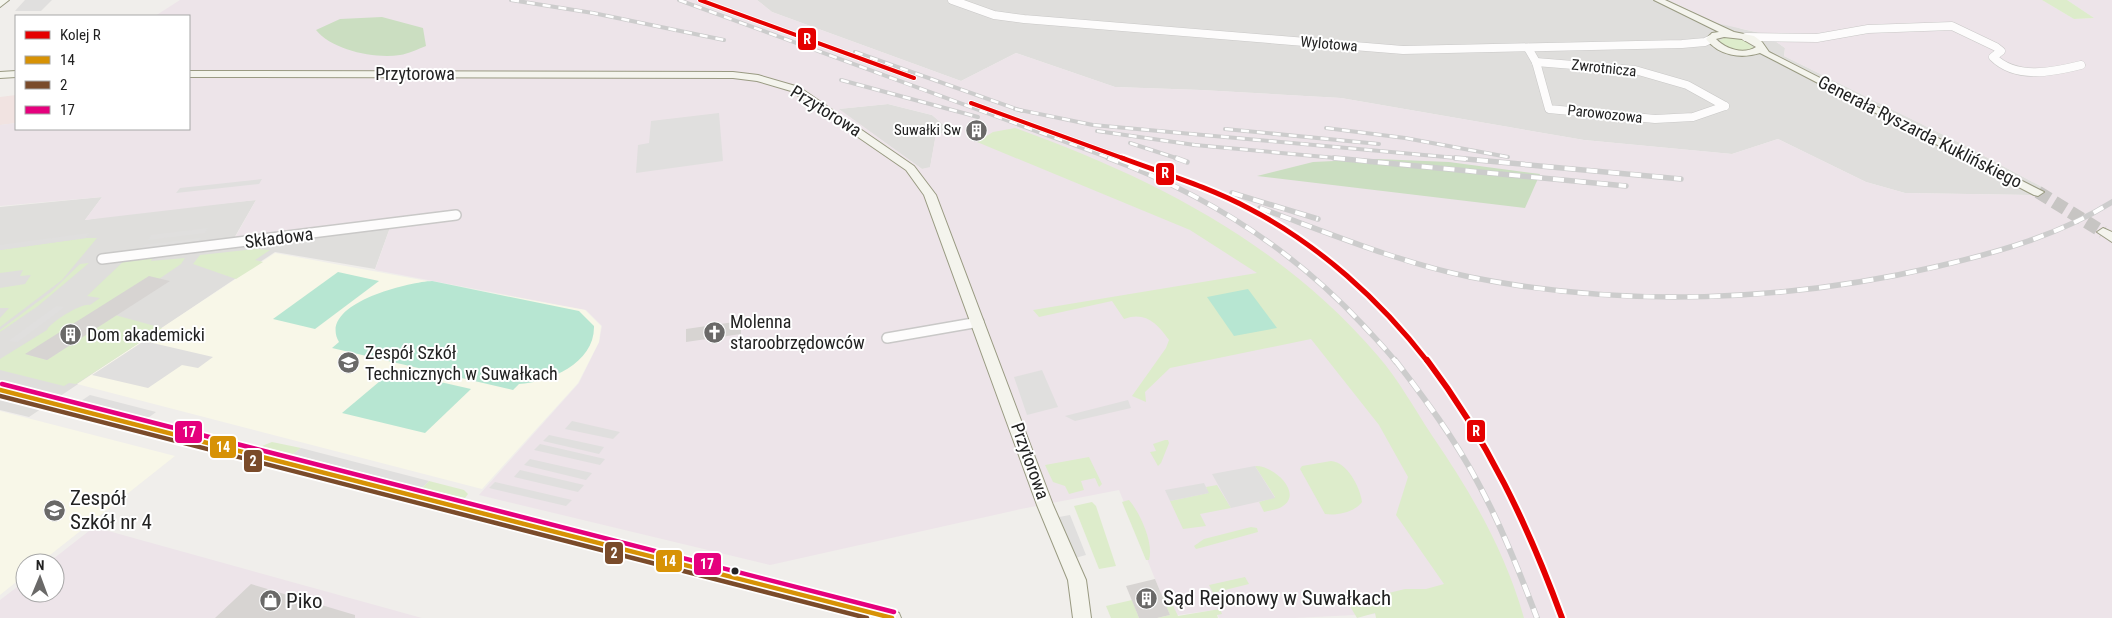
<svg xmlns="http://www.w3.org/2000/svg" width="2112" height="618" font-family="'Roboto Condensed',sans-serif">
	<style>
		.residential { fill: #dfdedc }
		.commercial { fill: #f1e3e1 }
		.industrial { fill: #ede4e9; fill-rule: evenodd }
		.education { fill: #f8f7e8 }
		.grass { fill: #ddeccb }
		.forest { fill: #cbdec1 }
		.pitch { fill: #b7e6d2 }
		.parking { fill: #e0dfde }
		.building { fill: #d7d4d2 }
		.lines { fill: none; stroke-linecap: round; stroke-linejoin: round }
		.secondary-tunnel { stroke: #c7c5c3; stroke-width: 13; stroke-dasharray: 13 6; stroke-linecap: butt }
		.street-far1-casing { stroke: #c9c8c7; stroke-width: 9 }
		.street-casing { stroke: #c9c8c7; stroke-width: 12 }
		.secondary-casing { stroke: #999a82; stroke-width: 2 }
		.street-far1 { stroke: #fdfcfc; stroke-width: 8 }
		.street { stroke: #fdfcfc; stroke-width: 9 }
		.secondary { fill: #f4f4ed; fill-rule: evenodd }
		.rail-far2-casing { stroke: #ccc; stroke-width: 4 }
		.rail-far1-casing { stroke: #ccc; stroke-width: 5.5 }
		.rail-casing { stroke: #ccc; stroke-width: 6 }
		.rail-far2 { stroke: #fff; stroke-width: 2.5; stroke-dasharray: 8; stroke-linecap: butt }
		.rail-far1 { stroke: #fff; stroke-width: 4; stroke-dasharray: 11; stroke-linecap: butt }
		.rail { stroke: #fff; stroke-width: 4.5; stroke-dasharray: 13; stroke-linecap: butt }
		.bus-1-casing { stroke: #fff; stroke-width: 8 }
		.bus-2-casing { stroke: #fff; stroke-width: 8 }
		.bus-3-casing { stroke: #fff; stroke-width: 8 }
		.bus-1 { stroke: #d79205; stroke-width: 4.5 }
		.bus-2 { stroke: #7a4b2a; stroke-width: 4.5 }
		.bus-3 { stroke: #e5007d; stroke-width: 4.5 }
		.rail-1-far2-casing { stroke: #fff; stroke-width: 6 }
		.rail-1-far1-casing { stroke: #fff; stroke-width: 9 }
		.rail-1-casing { stroke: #fff; stroke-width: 10 }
		.rail-1-far2 { stroke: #e50000; stroke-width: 4 }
		.rail-1-far1 { stroke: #e50000; stroke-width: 5 }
		.rail-1 { stroke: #e50000; stroke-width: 6 }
		.bus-dot { fill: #222; stroke: #fff; stroke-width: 2 }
		.labels { text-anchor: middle; stroke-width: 4; stroke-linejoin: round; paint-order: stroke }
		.far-street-label { font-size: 15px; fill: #222; stroke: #fff }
		.far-poi-label { font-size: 15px; fill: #222; stroke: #fff; text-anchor: end }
		.street-label { font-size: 18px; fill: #222; stroke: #fff }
		.poi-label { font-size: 18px; fill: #222; stroke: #fff; text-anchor: start }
		.near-poi-label { font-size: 21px; fill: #222; stroke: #fff; text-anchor: start }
		.line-badge { stroke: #fff; stroke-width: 2 }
		.badge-label { font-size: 14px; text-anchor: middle; font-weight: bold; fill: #fff }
	</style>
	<rect width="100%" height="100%" fill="#f0eeeb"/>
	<g class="residential">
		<path d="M757,0H1669L1691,11L1742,29L1765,34L1785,48L1784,56L1962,144L2044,188L2031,195L1905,193L1866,182L1778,139L1732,154L1584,140L1341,98L1201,90L1115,87L1016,53L961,81L772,12Z"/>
		<path d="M888,104L932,115L952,132L936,134L930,168L922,169L838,109Z"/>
		<path d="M102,197L85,220L136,212L256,200L233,240L392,222L375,269L275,252L29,417L0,410V207Z"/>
	</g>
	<path class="commercial" d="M16,95V123L0,125V97Z"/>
	<g class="industrial">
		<path d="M180,0H757L772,12L961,81L1016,53L1115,87L1201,90L1341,98L1584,140L1732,154L1778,139L1866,182L1905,193L2031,195L2044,188L1962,144L1784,56L1785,48L1765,34L1716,23L1669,0H2042L2074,19L2094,18L2067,0H2112V618H1376V614L1294,618H1219L1215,610L1170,616L1119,490L1021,509L770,565L479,495L579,383L599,342L602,326L586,310L375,270L392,222L233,241L256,200L85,220L102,197L0,206V125L16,123V129H189V16H155ZM888,104L932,115L952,132L936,134L930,167L922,169L839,109Z"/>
		<path d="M94,527L422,618H0V600L25,581V593H55V563H48Z"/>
	</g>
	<g class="education">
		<path d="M275,253L585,310L601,326L599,342L578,383L482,489L77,384Z"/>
		<path d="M0,411L175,456L40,563H25V575L0,595Z"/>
	</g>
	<g class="grass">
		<path d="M2042,0H2067L2094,18L2074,19Z"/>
		<path d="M1725,37L1743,39L1754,48C1743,53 1727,50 1719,41Z"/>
		<path d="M1015,128C1151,177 1282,243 1378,356C1399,380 1415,410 1433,437C1472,494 1505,551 1524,618H1376L1375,613L1357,618L1348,603L1405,589H1426L1444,584L1396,515L1408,477L1379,425L1311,339L1170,368L1145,392L1146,402L1132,396L1166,348L1169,340C1157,323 1145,311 1124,319L1112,301L1039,317L1033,310L1257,273L1190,230L977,142L993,132Z"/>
		<path d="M86,238H97L62,280L0,327V318L9,308H0V288L25,284L31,275L20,276L23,270L0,273V250Z"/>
		<path d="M255,249L270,250L255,260L263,262L236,279L193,264L200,255Z"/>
		<path d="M154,256L151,261L185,258L181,264L159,279L26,354L47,360L115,315L162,328L76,384L69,383L64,386L0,370V359L47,330C50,322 83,302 90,305L100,298L87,296L126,259Z"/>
		<path d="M89,263L38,306L0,332V330L51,292L80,264Z"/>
		<path d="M1165,440H1168L1169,443L1161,463L1158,466L1150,452L1156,451L1153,444Z"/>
		<path d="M272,442L301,448L293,454L262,446Z"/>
		<path d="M1089,457L1102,484L1099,487L1095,478L1081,481L1084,490L1069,494L1065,486L1053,482L1045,465Z"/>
		<path d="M1331,461C1347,462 1360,487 1362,502C1355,512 1337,516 1325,514L1300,469L1302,466Z"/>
		<path d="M1255,466C1274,465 1303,493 1283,506C1278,510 1270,510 1264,512L1259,502L1275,497Z"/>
		<path d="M429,481L464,490L468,494L465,498L422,488Z"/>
		<path d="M1217,485L1231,508L1200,514L1206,526L1183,529L1170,501L1208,493L1206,487Z"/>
		<path d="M1129,500C1140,513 1154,543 1149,560H1146L1122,502Z"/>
		<path d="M1092,502L1096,506L1116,566L1099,569L1074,506Z"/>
		<path d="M1251,527L1257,528L1258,532L1200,548L1196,549L1194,546L1204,539Z"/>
		<path d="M1245,577L1249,584L1213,593L1209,585Z"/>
		<path d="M1168,595L1178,616L1220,609L1222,614L1217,615L1218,618H1157L1170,615L1162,596Z"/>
		<path d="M1132,600L1139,618H1111L1106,606Z"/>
	</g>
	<g class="forest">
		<path d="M382,17L423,28L426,46C418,49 408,54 400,55C374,59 332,50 316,30L340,19Z"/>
		<path d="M1377,159L1449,162L1540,174L1525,208L1257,176L1313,162Z"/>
	</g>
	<g class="pitch">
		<path d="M338,272L379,281L315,329L273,319Z"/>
		<path d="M432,281L579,311L594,326C595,363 550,382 519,384L513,390L332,348L339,342C317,304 408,282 432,281Z"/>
		<path d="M1248,289L1277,328L1234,336L1207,297Z"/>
		<path d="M392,371L471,389L425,433L342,413Z"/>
	</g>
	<g class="parking">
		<path d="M25,0H52L41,11H15Z"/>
		<path d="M719,113L723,161L636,173L638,145L649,143L651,121Z"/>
		<path d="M262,179L259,184L176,193L180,188Z"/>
		<path d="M208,228L205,233L148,240L151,235Z"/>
		<path d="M89,233L86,238L0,250V245Z"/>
		<path d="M201,238L198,243L141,250L144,245Z"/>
		<path d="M56,306L65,307L18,342L8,341Z"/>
		<path d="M144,341L213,357L198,368L182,365L148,388L92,375Z"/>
		<path d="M1042,370L1058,407L1027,415L1014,377Z"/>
		<path d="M90,395L156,412L148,418L81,401Z"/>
		<path d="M1128,400L1131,408L1075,421L1065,416Z"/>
		<path d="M572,421L620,432L613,439L565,429Z"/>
		<path d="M549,435L604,447L599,454L543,441Z"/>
		<path d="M540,444L605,459L600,465L534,450Z"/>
		<path d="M301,448L429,481L422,488L293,454Z"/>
		<path d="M530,459L592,473L586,480L524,465Z"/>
		<path d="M1255,466L1275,498L1231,508L1212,474Z"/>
		<path d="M520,470L584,485L578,492L514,477Z"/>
		<path d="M495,482L572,500L566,506L489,488Z"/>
		<path d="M1204,483L1209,493L1170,501L1165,490Z"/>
		<path d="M1070,515L1086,555L1075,558L1059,517Z"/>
	</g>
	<g class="building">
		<path d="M149,276L170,281L47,360L25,354Z"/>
		<path d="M741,321V334L686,342V329Z"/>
		<path d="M1155,579L1170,615L1157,618H1139L1126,586Z"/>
		<path d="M251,584L355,615V618H215Z"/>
	</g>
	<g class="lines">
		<path class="secondary-tunnel" d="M2038,192L2103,232"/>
		<defs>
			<g id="street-far1">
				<path d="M952,0L994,15L1024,19L1403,50L1682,44L1705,42L1711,39"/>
				<path d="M1746,37L1817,38L1868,29L1952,26L1996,47L2001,51L1993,57C2016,80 2053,72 2081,65"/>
				<path d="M1528,48L1536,62L1549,109L1655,119L1693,117L1725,106"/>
				<path d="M1536,62L1635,70L1687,85L1725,106"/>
			</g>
			<g id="street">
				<path d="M102,259L456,215"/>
				<path d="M887,338L979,322"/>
			</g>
			<g id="secondary">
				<path d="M0,0H9L0,7Z"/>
				<path d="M1654,0H1665L1734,32L1754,36L1762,42L1769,52L2044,192L2038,196L2034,195L1760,53C1741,59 1719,56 1706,39L1712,33L1719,32ZM1724,37L1742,39L1756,47C1743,55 1726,49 1716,39Z"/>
				<path d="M16,71V77L0,78V72Z"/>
				<path d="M189,71L733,72L758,75L799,87L914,166L936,195L1053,505L1086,580L1091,618H1073L1068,580L1037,505L924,195L906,170L791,91L757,81L733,78L189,77Z"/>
				<path d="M2103,228L2112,232V242L2097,232Z"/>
				<path d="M0,385L892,610L899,613L901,618H862L0,395Z"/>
			</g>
		</defs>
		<use href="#street-far1" class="street-far1-casing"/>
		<use href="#street" class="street-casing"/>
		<use href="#secondary" class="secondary-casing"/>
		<use href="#street-far1" class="street-far1"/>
		<use href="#street" class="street"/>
		<use href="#secondary" class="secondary"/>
		<defs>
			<g id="rail-far2">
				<path d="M511,0L593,13L724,40"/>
				<path d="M679,0L1112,159"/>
				<path d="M855,52L1022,111"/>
				<path d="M841,80L978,117"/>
				<path d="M1015,109L1093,125L1468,159"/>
				<path d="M1326,128L1405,138L1508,157"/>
				<path d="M1225,129L1379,144"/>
				<path d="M1097,131L1195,145L1347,159"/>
				<path d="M1130,143L1179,159"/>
			</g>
			<g id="rail-far1">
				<path d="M1108,158C1206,194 1292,249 1363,325C1374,337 1386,349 1396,362"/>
				<path d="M1176,158L1187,162"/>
				<path d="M1334,158L1626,186"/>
				<path d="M1455,158L1681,179"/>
				<path d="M1232,193L1318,219"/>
				<path d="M1260,208C1329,233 1397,262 1470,277C1624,308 1786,302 1939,266C1999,252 2059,235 2112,202"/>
			</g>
			<path id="rail" d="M1395,360C1425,399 1454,438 1477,481C1501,525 1519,571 1537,618"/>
		</defs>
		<use href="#rail-far2" class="rail-far2-casing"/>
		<use href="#rail-far1" class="rail-far1-casing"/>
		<use href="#rail" class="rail-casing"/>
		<use href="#rail-far2" class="rail-far2"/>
		<use href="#rail-far1" class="rail-far1"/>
		<use href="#rail" class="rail"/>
		<defs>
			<path id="bus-1" d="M0,390L892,618"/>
			<path id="bus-2" d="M0,396L867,618"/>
			<path id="bus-3" d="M2,384L894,612"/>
		</defs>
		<use href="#bus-1" class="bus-1-casing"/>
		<use href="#bus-2" class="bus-2-casing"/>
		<use href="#bus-3" class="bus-3-casing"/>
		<use href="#bus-1" class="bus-1"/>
		<use href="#bus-2" class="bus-2"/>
		<use href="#bus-3" class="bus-3"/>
		<defs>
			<g id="rail-1-far2">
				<path d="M700,0L914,78"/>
				<path d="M971,103L1125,159"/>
			</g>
			<path id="rail-1-far1" d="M1122,158C1165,174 1209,187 1250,209C1319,245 1380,300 1428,362"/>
			<path id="rail-1" d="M1427,360C1487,439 1528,525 1562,618"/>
		</defs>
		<use href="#rail-1-far2" class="rail-1-far2-casing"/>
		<use href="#rail-1-far1" class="rail-1-far1-casing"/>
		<use href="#rail-1" class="rail-1-casing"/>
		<use href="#rail-1-far2" class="rail-1-far2"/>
		<use href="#rail-1-far1" class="rail-1-far1"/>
		<use href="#rail-1" class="rail-1"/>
	</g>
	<defs>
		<symbol id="building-disc" viewBox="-11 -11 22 22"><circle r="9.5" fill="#6a6968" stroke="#fff"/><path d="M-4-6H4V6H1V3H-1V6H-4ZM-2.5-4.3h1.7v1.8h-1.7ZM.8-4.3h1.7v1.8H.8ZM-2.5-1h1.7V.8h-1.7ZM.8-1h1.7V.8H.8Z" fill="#fff"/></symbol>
		<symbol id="church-disc" viewBox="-11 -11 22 22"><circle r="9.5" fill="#6a6968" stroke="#fff"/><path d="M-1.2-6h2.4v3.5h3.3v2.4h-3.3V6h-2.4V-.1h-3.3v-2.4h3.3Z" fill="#fff"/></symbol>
		<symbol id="school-disc" viewBox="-11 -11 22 22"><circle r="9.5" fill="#6a6968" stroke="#fff"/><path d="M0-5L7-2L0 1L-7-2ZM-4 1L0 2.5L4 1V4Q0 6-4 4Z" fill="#fff"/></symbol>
		<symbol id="shop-disc" viewBox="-11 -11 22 22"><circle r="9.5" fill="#6a6968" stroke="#fff"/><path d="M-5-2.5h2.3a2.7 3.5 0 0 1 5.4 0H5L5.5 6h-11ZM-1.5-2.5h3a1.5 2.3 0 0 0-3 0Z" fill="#fff"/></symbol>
	</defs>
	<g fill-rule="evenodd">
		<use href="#building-disc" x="964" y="118" width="25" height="25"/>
		<use href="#church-disc" x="702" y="320" width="25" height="25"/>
		<use href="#building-disc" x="58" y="322" width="25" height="25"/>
		<use href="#school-disc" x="336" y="350" width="25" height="25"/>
		<use href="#school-disc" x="42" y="498" width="25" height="25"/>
		<use href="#building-disc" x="1134" y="586" width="25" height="25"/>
		<use href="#shop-disc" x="258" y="588" width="25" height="25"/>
	</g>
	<circle class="bus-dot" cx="735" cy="571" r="4.5"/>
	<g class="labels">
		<g class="far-street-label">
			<text transform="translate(1329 44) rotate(5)" y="5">Wylotowa</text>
			<text transform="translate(1604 68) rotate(6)" y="5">Zwrotnicza</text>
			<text transform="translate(1605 114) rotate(6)" y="5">Parowozowa</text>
		</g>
		<g class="far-poi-label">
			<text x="961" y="135">Suwałki Sw</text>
		</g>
		<g class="street-label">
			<text x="415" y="80">Przytorowa</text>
			<text transform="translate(826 111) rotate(32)" y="6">Przytorowa</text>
			<text transform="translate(1920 132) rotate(27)" y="6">Generała Ryszarda Kuklińskiego</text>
			<text transform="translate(279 238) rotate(-7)" y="6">Składowa</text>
			<text transform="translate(1030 461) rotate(70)" y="6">Przytorowa</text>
		</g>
		<g class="poi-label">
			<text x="730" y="328">Molenna<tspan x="730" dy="21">staroobrzędowców</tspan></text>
			<text x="87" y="341">Dom akademicki</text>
			<text x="365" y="359">Zespół Szkół<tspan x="365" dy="21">Technicznych w Suwałkach</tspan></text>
		</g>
		<g class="near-poi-label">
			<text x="70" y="505">Zespół<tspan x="70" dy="24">Szkół nr 4</tspan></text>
			<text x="1163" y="605">Sąd Rejonowy w Suwałkach</text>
			<text x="286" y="608">Piko</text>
		</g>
	</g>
	<g class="line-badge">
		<rect x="797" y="27" width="20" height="24" rx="5" fill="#e50000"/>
		<rect x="1155" y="162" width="20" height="24" rx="5" fill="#e50000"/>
		<rect x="1466" y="419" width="20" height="24" rx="5" fill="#e50000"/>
		<rect x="174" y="420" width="29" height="24" rx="5" fill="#e5007d"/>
		<rect x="209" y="435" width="28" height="24" rx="5" fill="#d79205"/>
		<rect x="243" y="449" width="20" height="24" rx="5" fill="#7a4b2a"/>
		<rect x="604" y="541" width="20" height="24" rx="5" fill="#7a4b2a"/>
		<rect x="655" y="549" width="28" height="24" rx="5" fill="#d79205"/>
		<rect x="693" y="552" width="29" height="24" rx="5" fill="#e5007d"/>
	</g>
	<g class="badge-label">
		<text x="807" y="44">R</text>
		<text x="1165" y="178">R</text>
		<text x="1476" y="436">R</text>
		<text x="189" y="437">17</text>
		<text x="223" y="452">14</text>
		<text x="253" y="466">2</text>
		<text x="614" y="558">2</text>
		<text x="669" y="566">14</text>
		<text x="707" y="569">17</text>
	</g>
	<rect x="15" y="15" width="175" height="115" fill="#ffffff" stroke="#a7a7a7"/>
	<rect x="25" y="31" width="25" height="8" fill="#e50000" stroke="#a7a7a7"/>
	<text x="60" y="40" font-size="15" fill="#222222">Kolej R</text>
	<rect x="25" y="56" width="25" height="8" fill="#d79205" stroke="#a7a7a7"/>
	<text x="60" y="65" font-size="15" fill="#222222">14</text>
	<rect x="25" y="81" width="25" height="8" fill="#7a4b2a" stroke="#a7a7a7"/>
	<text x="60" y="90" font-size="15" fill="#222222">2</text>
	<rect x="25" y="106" width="25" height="8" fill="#e5007d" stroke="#a7a7a7"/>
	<text x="60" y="115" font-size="15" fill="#222222">17</text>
	<g transform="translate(40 578) rotate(1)"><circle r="24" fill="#ffffff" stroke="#a7a7a7"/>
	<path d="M0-4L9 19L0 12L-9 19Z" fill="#6a6968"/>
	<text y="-8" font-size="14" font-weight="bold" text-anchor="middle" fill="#222222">N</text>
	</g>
</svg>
